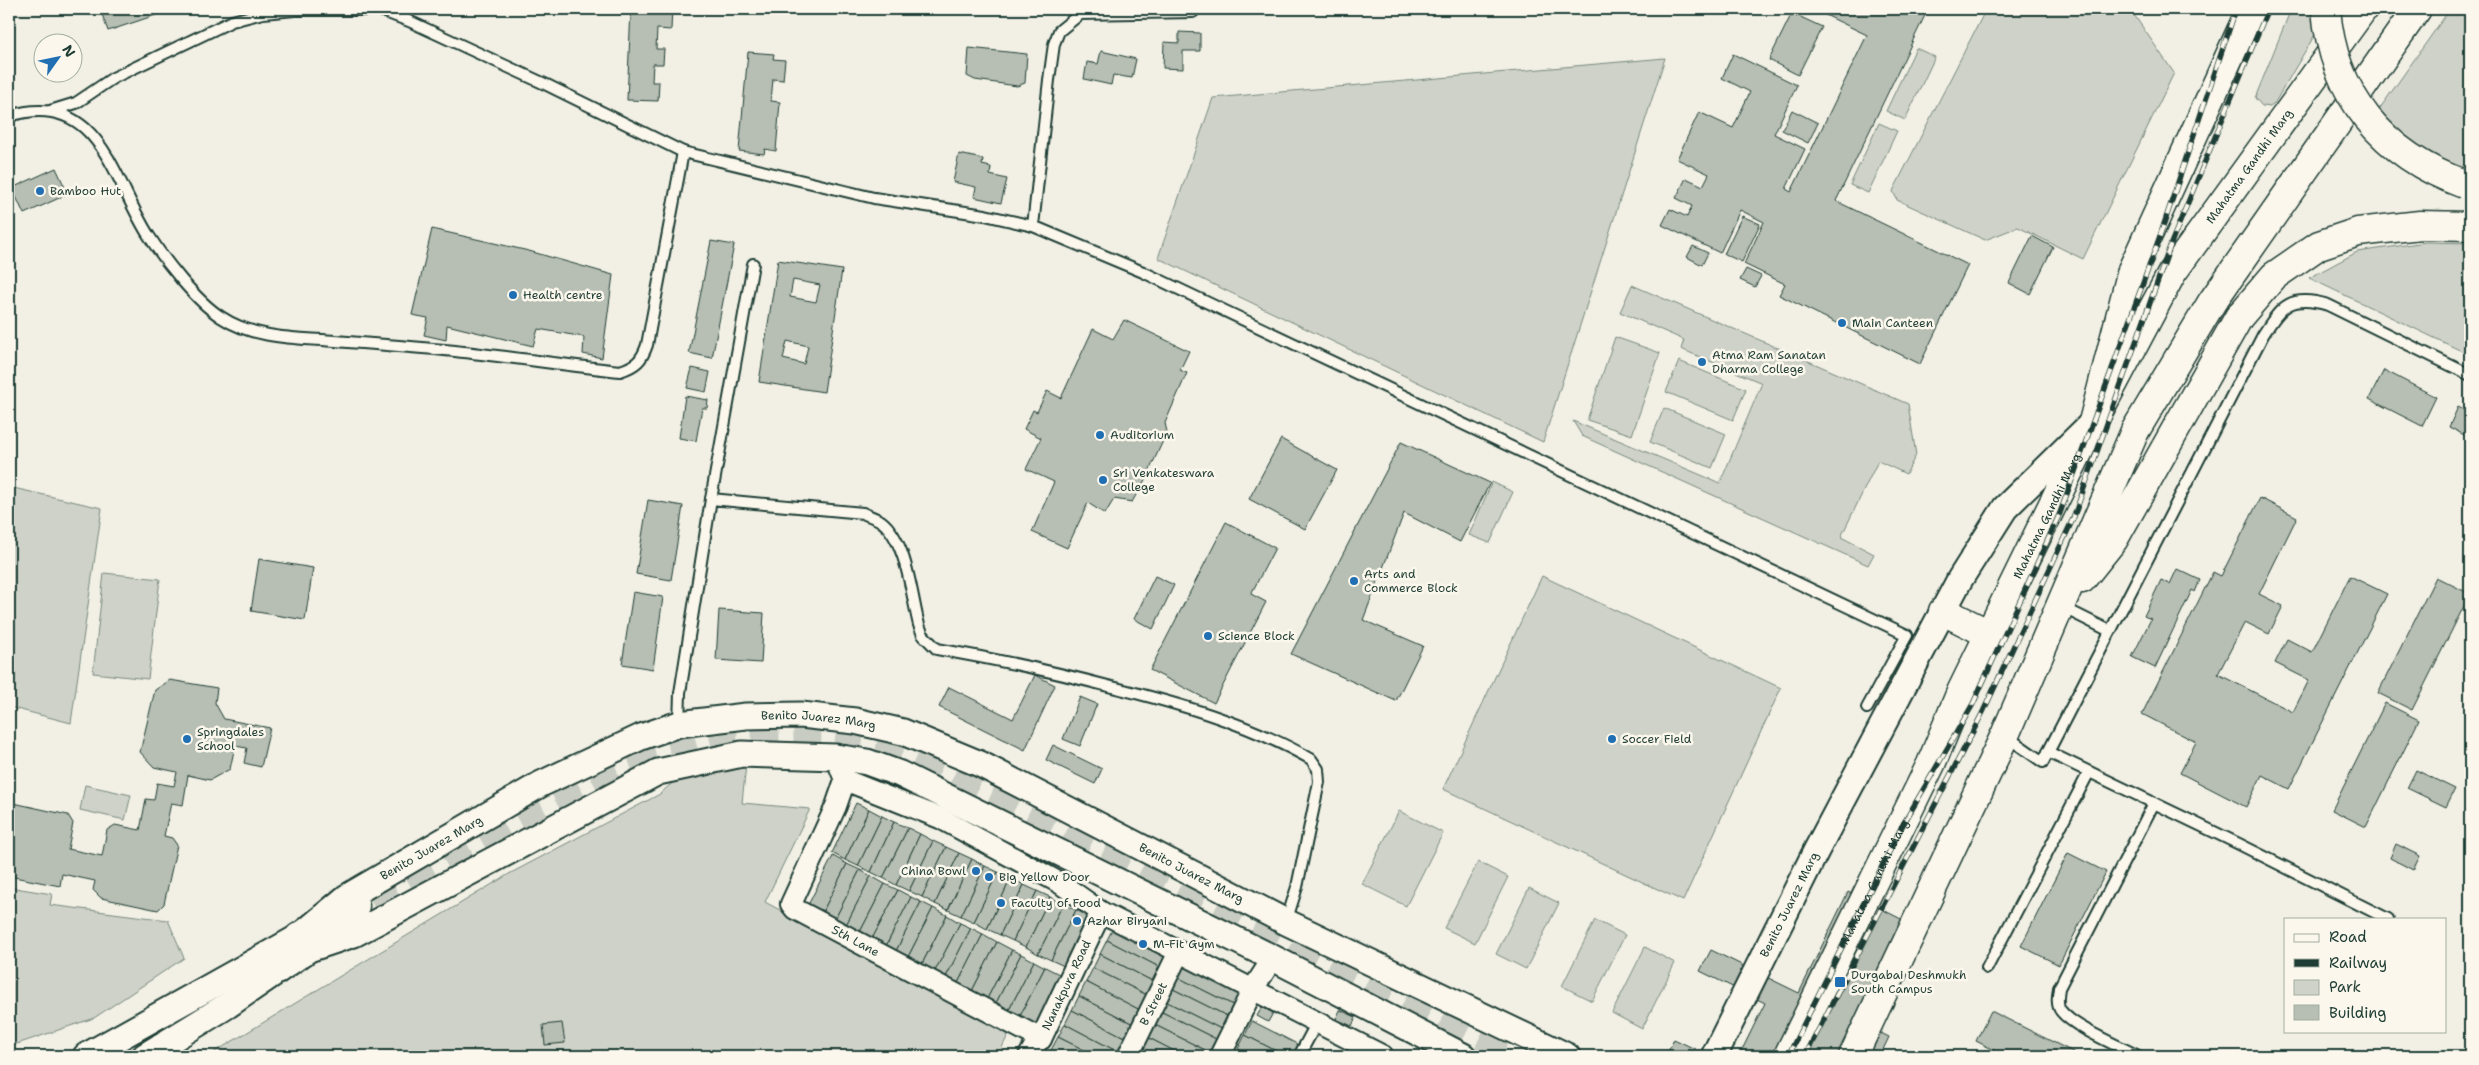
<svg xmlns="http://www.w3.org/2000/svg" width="2479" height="1065" font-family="'Shantell Sans',sans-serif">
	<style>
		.green { fill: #cfd2c8; stroke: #77887e }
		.building { fill: #b7beb3; stroke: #1f3d34; fill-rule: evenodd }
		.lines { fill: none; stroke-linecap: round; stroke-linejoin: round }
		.primary-tunnel { stroke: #c8ccc2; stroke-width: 28; stroke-dasharray: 28 14; stroke-linecap: butt }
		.service-casing { stroke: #1f3d34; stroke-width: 14 }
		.minor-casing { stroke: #1f3d34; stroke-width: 24 }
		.tertiary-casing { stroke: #1f3d34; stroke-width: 29 }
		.primary-casing { stroke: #1f3d34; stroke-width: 31 }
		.trunk-casing { stroke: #1f3d34; stroke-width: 31 }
		.service { stroke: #fbf7ec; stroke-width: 10 }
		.minor { stroke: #fbf7ec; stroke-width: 20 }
		.tertiary { stroke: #fbf7ec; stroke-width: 25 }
		.primary { stroke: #fbf7ec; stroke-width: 28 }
		.trunk { stroke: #fbf7ec; stroke-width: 28 }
		.rail-casing { stroke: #1f3d34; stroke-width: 5.5 }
		.rail { stroke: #fbf7ec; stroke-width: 4; stroke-dasharray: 11; stroke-linecap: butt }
		.trunk-bridge-casing { stroke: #1f3d34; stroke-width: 31; stroke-linecap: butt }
		.trunk-bridge { stroke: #fbf7ec; stroke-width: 28 }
		.poi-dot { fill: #1f6fb2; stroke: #fbf7ec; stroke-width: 2 }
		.labels { text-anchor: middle; stroke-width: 5; stroke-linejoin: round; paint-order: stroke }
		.street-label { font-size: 12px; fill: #1f3d34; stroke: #fbf7ec }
		.poi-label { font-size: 12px; fill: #1f3d34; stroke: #fbf7ec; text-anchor: start }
	</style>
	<rect width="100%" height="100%" fill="#f2f0e5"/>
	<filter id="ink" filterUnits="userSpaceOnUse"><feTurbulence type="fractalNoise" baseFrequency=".02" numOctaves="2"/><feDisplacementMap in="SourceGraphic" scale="10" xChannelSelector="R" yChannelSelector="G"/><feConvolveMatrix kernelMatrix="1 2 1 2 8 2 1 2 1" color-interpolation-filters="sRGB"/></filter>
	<g filter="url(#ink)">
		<g class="green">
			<path d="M1986,9H2130L2174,73L2083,259L2018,227L1985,240L1897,200L1893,191Z"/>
			<path d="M2291,9H2330L2274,104L2270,107L2262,106L2255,98Z"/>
			<path d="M2450,9H2470V177L2413,148L2378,111Z"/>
			<path d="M1916,48L1935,57L1905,120L1886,111Z"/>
			<path d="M1665,58L1543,442L1158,258L1213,98Z"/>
			<path d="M1879,123L1897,131L1868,193L1850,185Z"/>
			<path d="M2426,242L2470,243V355L2309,278L2357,252Z"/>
			<path d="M1632,285L1908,404L1916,455L1906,474L1878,461L1841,537L1874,554L1868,565L1582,436L1573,421L1720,483L1762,383L1681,349L1684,340L1620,312Z"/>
			<path d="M1615,337L1660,353L1632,435L1587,420Z"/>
			<path d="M1679,361L1746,389L1733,420L1666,392Z"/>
			<path d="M1664,408L1726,434L1712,468L1650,442Z"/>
			<path d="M1492,482L1513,492L1490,543L1469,535Z"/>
			<path d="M9,487L102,508L71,723L9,707Z"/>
			<path d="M104,573L160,579L148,679L93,673Z"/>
			<path d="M1542,576L1781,688L1683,901L1443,789Z"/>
			<path d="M746,765L742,803L810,809L765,902L1009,1033L998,1056H208L509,874L660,794C688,766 710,767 746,765Z"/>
			<path d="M85,785L131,795L125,820L80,810Z"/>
			<path d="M1399,811L1443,833L1406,906L1362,884Z"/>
			<path d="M1478,862L1508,877L1475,943L1444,928Z"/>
			<path d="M9,887L52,894L50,905L168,920L184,958L94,1018L17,1044L9,1045Z"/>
			<path d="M1529,888L1559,903L1526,969L1496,954Z"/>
			<path d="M1595,920L1625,935L1592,1001L1562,986Z"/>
			<path d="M1645,947L1675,963L1642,1029L1612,1013Z"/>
		</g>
		<g class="building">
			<path d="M100,9H174L108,31Z"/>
			<path d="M631,9H672L671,30L657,29L656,49H664L663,64H653L652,82H659L658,101L627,100Z"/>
			<path d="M1813,9H1928L1836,201L1968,265L1920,364L1779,295L1785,284L1744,264L1764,222L1740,210L1720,253L1662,225L1670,209L1687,217L1692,206L1676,198L1686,178L1703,186L1709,174L1677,159L1699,112L1733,128L1750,92L1722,78L1733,54L1797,85L1774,134L1805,149L1786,189L1791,192L1867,35Z"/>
			<path d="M1792,13L1822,27L1798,75L1769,60Z"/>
			<path d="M1179,32L1200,33V51H1183V69L1163,68L1164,42L1179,43Z"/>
			<path d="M969,48L1027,54L1025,83L1017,86L975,80L967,76Z"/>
			<path d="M1101,51L1136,59L1132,78L1113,75L1111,85L1084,79L1087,62L1098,64Z"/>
			<path d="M748,52L774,54L773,59L785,60L783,80L773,79L771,101L780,102L776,151L765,149L764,154L739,151Z"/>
			<path d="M1792,110L1818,123L1808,143L1782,130Z"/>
			<path d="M959,154L983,159L982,165L991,167L990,175L1007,179L1001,203L974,197L976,187L953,182Z"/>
			<path d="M56,168L68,194L24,214L12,188Z"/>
			<path d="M1742,216L1760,224L1742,262L1724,254Z"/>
			<path d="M432,229L529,251L613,275L602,358L583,354L584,337L538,329L533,346L447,325L446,340L424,335L428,318L412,315Z"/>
			<path d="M2032,236L2053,247L2030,294L2009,283Z"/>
			<path d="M711,241L734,245L712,358L689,353Z"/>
			<path d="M1693,246L1708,253L1702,265L1687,257Z"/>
			<path d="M778,260L842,270L824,392L759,382ZM793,280L820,285L816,302L790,297ZM787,341L808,346L804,364L783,359Z"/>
			<path d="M1746,269L1761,276L1755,287L1740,280Z"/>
			<path d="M1124,320L1189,351L1180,370L1187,373L1165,423L1167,432L1146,478L1132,502L1114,499L1105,514L1088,503L1067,548L1032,532L1054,482L1026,469L1041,438L1024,429L1033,410L1037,412L1047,391L1061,398L1093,329L1113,339Z"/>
			<path d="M692,368L710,372L706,392L687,388Z"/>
			<path d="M2384,370L2436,397L2422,426L2369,399Z"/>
			<path d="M685,396L708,400L707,408H702L696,441L679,438Z"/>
			<path d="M2458,407L2470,413V438L2449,427Z"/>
			<path d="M1281,439L1337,470L1305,529L1249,499Z"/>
			<path d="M1401,442L1490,483L1460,542L1404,513L1363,620L1423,646L1396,701L1291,654Z"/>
			<path d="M2260,498L2297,517L2259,594L2283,606L2269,634L2245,622L2218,674L2293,712L2309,680L2275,663L2287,639L2312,652L2350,576L2387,594L2289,789L2262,775L2246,807L2180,773L2196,742L2142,714L2213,572L2221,576Z"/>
			<path d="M648,500L683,506L671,580L636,574Z"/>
			<path d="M1226,522L1275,548L1251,594L1266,602L1214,703L1150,670Z"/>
			<path d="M259,559L313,568L305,620L251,611Z"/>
			<path d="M2177,569L2200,580L2195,592L2192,590L2155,668L2132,657L2151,619L2144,616L2161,580L2170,584Z"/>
			<path d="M1155,576L1174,585L1153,629L1134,619Z"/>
			<path d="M2436,577L2470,594L2412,710L2378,693Z"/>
			<path d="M633,592L663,597L653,669L622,664Z"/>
			<path d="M719,610L764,613L761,663L716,660Z"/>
			<path d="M1035,675L1055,685L1025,750L939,707L949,687L1013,719Z"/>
			<path d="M170,680L217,688L215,703L224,719L270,728L261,767L244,763L247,748L235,746L230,769L210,780L188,775L183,805L171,803L164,836L172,838L177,845L164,904L158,910L101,898L93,890L95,881L62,874L60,886L9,876V802L68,815L73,823L68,849L102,856L107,830L115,825L140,830L146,799L154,800L157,783L174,786L177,772L154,767L140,752L155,690Z"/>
			<path d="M1080,697L1097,704L1080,746L1063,739Z"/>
			<path d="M2385,703L2419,720L2366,827L2332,810Z"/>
			<path d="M1053,745L1102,769L1095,784L1046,760Z"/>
			<path d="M2416,770L2455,789L2446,807L2407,788Z"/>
			<path d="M856,803L869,809L845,860L832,853Z"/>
			<path d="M869,809L882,816L858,866L845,860Z"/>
			<path d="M882,816L894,822L871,872L858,866Z"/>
			<path d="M894,822L908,828L883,878L871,872Z"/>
			<path d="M908,828L920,834L896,885L883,878Z"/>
			<path d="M920,834L933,841L909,891L896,885Z"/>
			<path d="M933,841L946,847L922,897L909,891Z"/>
			<path d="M2396,844L2420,856L2413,870L2390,858Z"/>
			<path d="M946,847L959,853L935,904L922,897Z"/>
			<path d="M959,853L972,859L948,910L935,904Z"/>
			<path d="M2068,853L2106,872L2059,965L2021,946Z"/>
			<path d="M833,856L847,864L822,913L808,905Z"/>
			<path d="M972,859L985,866L961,916L948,910Z"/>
			<path d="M847,864L860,870L835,919L822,913Z"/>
			<path d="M985,866L998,872L974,922L961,916Z"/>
			<path d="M860,870L871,876L846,925L835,919Z"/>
			<path d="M998,872L1011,878L987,929L974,922Z"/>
			<path d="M871,876L885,884L860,932L846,925Z"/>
			<path d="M1011,878L1024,885L1000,935L987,929Z"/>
			<path d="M885,884L898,890L872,939L860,932Z"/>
			<path d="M1024,885L1037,891L1013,941L1000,935Z"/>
			<path d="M898,890L911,897L886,946L872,939Z"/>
			<path d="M1037,891L1050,897L1026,947L1013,941Z"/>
			<path d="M1848,892L1905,921L1857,1021L1889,1037L1880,1056H1739L1765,1003L1700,971L1711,950L1799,993Z"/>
			<path d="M911,897L921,902L896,951L886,946Z"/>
			<path d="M1050,897L1063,904L1038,954L1026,947Z"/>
			<path d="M921,902L933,908L908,957L896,951Z"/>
			<path d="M1063,904L1076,910L1051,960L1038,954Z"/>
			<path d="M933,908L947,915L922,964L908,957Z"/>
			<path d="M1076,910L1088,916L1064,966L1051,960Z"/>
			<path d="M947,915L960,923L935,971L922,964Z"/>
			<path d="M960,923L971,928L946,977L935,971Z"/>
			<path d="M1114,926L1170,955L1163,969L1107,940Z"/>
			<path d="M971,928L983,934L958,983L946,977Z"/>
			<path d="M983,934L997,942L972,991L958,983Z"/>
			<path d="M1107,940L1163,969L1156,983L1100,954Z"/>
			<path d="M997,942L1012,950L987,999L972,991Z"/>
			<path d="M1012,950L1021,954L996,1003L987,999Z"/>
			<path d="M1021,954L1034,961L1009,1010L996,1003Z"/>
			<path d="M1100,954L1156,983L1149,996L1093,968Z"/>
			<path d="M1034,961L1045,967L1020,1016L1009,1010Z"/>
			<path d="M1184,963L1240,992L1233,1005L1177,977Z"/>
			<path d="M1045,967L1061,975L1036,1024L1020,1016Z"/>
			<path d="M1093,968L1149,996L1142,1011L1086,982Z"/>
			<path d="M1177,977L1233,1005L1227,1016L1171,988Z"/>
			<path d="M1086,982L1142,1011L1135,1025L1079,996Z"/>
			<path d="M1171,988L1227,1016L1221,1029L1165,1001Z"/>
			<path d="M1079,996L1135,1025L1128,1039L1072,1010Z"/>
			<path d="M1165,1001L1221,1029L1216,1039L1160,1011Z"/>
			<path d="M1262,1007L1273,1013L1268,1022L1257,1016Z"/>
			<path d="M1072,1010L1128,1039L1120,1053L1065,1024Z"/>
			<path d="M1340,1010L1356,1017L1352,1026L1336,1019Z"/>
			<path d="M1160,1011L1216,1039L1209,1052L1153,1024Z"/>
			<path d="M1991,1011L2081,1056H2006L1976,1041Z"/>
			<path d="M1252,1021L1301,1046L1296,1056H1286L1245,1035Z"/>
			<path d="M562,1023L565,1043L545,1045L543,1025Z"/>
			<path d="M1065,1024L1120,1053L1118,1056H1096L1058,1037Z"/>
			<path d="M1153,1024L1209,1052L1207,1056H1184L1147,1037Z"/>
			<path d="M1245,1035L1286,1056H1251L1238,1049Z"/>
			<path d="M1058,1037L1096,1056H1063L1051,1050Z"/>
			<path d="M1147,1037L1184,1056H1151L1140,1051Z"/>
			<path d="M1674,1039L1695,1049L1691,1056H1666Z"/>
		</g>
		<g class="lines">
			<path class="primary-tunnel" d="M369,898L592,774L650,754L735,735H831L891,745L1006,797L1250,926L1507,1056"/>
			<defs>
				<g id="service">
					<path d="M50,111L76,103L113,78L232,21L263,13L295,10H380L409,21L547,85L683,152"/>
					<path d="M9,116C99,88 113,180 149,236C165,261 196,301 221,317C254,339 297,338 335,341C375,344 415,347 455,351C510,357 565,365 620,371C636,366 642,360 647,345L683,152L874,198L985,215L1033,226L1143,272L1907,635L1867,708"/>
					<path d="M1033,226L1049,80L1054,44L1059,31L1080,14L1193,12"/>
					<path d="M711,499L753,264"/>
					<path d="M2062,607L2110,631"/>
					<path d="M679,724L680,693L711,499L863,513C869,516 876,518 881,521C907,541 911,594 919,625L923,635L937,649C994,659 1051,671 1108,686C1177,703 1248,723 1311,759L1318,769L1319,782L1297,887L1286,922"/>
					<path d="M2006,736L2043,762L2263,335C2282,305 2291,294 2328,305L2470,375"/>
					<path d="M2048,752L2239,844L2388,919"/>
					<path d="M1987,968L2089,772"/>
					<path d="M1299,1056L1316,1024"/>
					<path d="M2138,1056C2119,1046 2073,1027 2061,1011C2056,1005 2058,995 2059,988L2154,803"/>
				</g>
				<g id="minor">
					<path d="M836,757L845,780L940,818L1060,883L1101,912L1383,1056"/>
					<path id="s1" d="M845,780L836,806L791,904L795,909L1041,1039"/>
					<path id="s2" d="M1029,1056L1038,1040L1041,1039L1101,912"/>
					<path id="s3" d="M1128,1056L1179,952"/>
					<path d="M1220,1056L1253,989L1273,958"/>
				</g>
				<g id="tertiary">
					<path id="s4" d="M86,1056L299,937L347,897L541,784L641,737L679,724L746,716L801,715L855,721L903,732L980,764L1286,922L1567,1056"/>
					<path d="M145,1056L228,1005L309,949L354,934L658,772L742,754L836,757L867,762L900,774L1273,958L1463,1056"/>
					<path id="s5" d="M1714,1056L1816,851L1960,579L2005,508L2088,427"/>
				</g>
				<g id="primary">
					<path d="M2082,579L2114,539L2239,317L2274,276L2319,245L2358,232L2420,225L2470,226"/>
					<path d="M1943,611L1989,634"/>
					<path d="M299,937L355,906"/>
					<path id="s6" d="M1788,1056L1931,764L1961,692L2093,422L2172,273L2363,9"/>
					<path d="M1853,1056L2005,735L2135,431L2212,302L2417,9"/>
				</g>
				<path id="trunk" d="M2093,422L2132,270L2251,9"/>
			</defs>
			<use href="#service" class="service-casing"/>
			<use href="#minor" class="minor-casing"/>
			<use href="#tertiary" class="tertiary-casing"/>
			<use href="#primary" class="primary-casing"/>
			<use href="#trunk" class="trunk-casing"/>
			<use href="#service" class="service"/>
			<use href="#minor" class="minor"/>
			<use href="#tertiary" class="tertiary"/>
			<use href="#primary" class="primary"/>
			<use href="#trunk" class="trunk"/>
			<defs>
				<g id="rail">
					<path id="s7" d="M1788,1056L1901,828L1973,704L2060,513L2160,236L2236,9"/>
					<path d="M1805,1056L1983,712L2073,519L2172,241L2268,9"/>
				</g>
			</defs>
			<use href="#rail" class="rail-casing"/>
			<use href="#rail" class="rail"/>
			<defs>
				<path id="trunk-bridge" d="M2326,9C2333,95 2383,155 2464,184"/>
			</defs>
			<use href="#trunk-bridge" class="trunk-bridge-casing"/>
			<use href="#trunk-bridge" class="trunk-bridge"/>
		</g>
	</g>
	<g class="poi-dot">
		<circle cx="40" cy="191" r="5"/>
		<circle cx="513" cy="295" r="5"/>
		<circle cx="1842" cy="323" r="5"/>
		<circle cx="1702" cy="362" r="5"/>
		<circle cx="1100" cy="435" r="5"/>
		<circle cx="1103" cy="480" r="5"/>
		<circle cx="1354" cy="581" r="5"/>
		<circle cx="1208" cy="636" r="5"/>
		<circle cx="187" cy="739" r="5"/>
		<circle cx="1612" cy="739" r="5"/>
		<circle cx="976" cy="871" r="5"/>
		<circle cx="989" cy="877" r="5"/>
		<circle cx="1001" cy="903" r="5"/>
		<circle cx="1077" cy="921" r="5"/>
		<circle cx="1143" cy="944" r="5"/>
		<rect x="1834" y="976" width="12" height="12" rx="2.5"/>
	</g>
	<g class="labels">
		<g class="street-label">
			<text dy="4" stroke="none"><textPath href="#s6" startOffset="1004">Mahatma Gandhi Marg</textPath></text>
			<text dy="4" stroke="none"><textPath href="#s6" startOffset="599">Mahatma Gandhi Marg</textPath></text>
			<text dy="4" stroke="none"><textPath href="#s4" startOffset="822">Benito Juarez Marg</textPath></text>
			<text dy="4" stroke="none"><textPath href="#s4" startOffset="404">Benito Juarez Marg</textPath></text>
			<text dy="4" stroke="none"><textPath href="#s4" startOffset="1229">Benito Juarez Marg</textPath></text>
			<text dy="4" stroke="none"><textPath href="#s7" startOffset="194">Mahatma Gandhi Marg</textPath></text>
			<text dy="4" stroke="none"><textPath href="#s5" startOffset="169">Benito Juarez Marg</textPath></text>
			<text dy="4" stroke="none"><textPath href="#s1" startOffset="210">5th Lane</textPath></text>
			<text dy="4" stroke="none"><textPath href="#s2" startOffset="81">Nanakpura Road</textPath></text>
			<text dy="4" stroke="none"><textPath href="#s3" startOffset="58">B Street</textPath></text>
		</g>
		<g class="poi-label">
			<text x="50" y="195">Bamboo Hut</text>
			<text x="523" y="299">Health centre</text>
			<text x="1852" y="327">Main Canteen</text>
			<text x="1712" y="359">Atma Ram Sanatan<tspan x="1712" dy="14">Dharma College</tspan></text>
			<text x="1110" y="439">Auditorium</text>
			<text x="1113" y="477">Sri Venkateswara<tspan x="1113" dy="14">College</tspan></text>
			<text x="1364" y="578">Arts and<tspan x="1364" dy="14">Commerce Block</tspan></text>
			<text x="1218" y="640">Science Block</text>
			<text x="197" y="736">Springdales<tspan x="197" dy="14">School</tspan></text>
			<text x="1622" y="743">Soccer Field</text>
			<text x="966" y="875" text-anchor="end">China Bowl</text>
			<text x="999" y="881">Big Yellow Door</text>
			<text x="1011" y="907">Faculty of Food</text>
			<text x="1087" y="925">Azhar Biryani</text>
			<text x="1153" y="948">M-Fit Gym</text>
			<text x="1851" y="979">Durgabai Deshmukh<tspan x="1851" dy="14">South Campus</tspan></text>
		</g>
	</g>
	<rect width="2479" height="1065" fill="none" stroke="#fbf7ec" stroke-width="30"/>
	<rect x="15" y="15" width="2449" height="1035" fill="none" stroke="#1f3d34" stroke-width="2" filter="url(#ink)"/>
	<rect x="2284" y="918" width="162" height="115" fill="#fbf7ec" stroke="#a3ada2"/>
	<rect x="2294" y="934" width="25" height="8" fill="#fbf7ec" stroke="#a3ada2"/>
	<text x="2329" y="942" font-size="15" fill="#1f3d34">Road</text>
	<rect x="2294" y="959" width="25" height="8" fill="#1f3d34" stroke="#a3ada2"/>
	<text x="2329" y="968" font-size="15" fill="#1f3d34">Railway</text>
	<rect x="2294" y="980" width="25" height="15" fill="#cfd2c8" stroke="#a3ada2"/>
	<text x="2329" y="992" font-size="15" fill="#1f3d34">Park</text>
	<rect x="2294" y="1005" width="25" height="15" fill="#b7beb3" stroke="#a3ada2"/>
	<text x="2329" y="1018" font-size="15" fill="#1f3d34">Building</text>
	<g transform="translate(58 58) rotate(57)"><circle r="24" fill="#fbf7ec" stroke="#a3ada2"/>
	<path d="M0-4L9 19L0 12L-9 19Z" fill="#1f6fb2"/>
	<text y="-8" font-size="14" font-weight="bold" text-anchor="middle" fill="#1f3d34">N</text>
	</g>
</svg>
